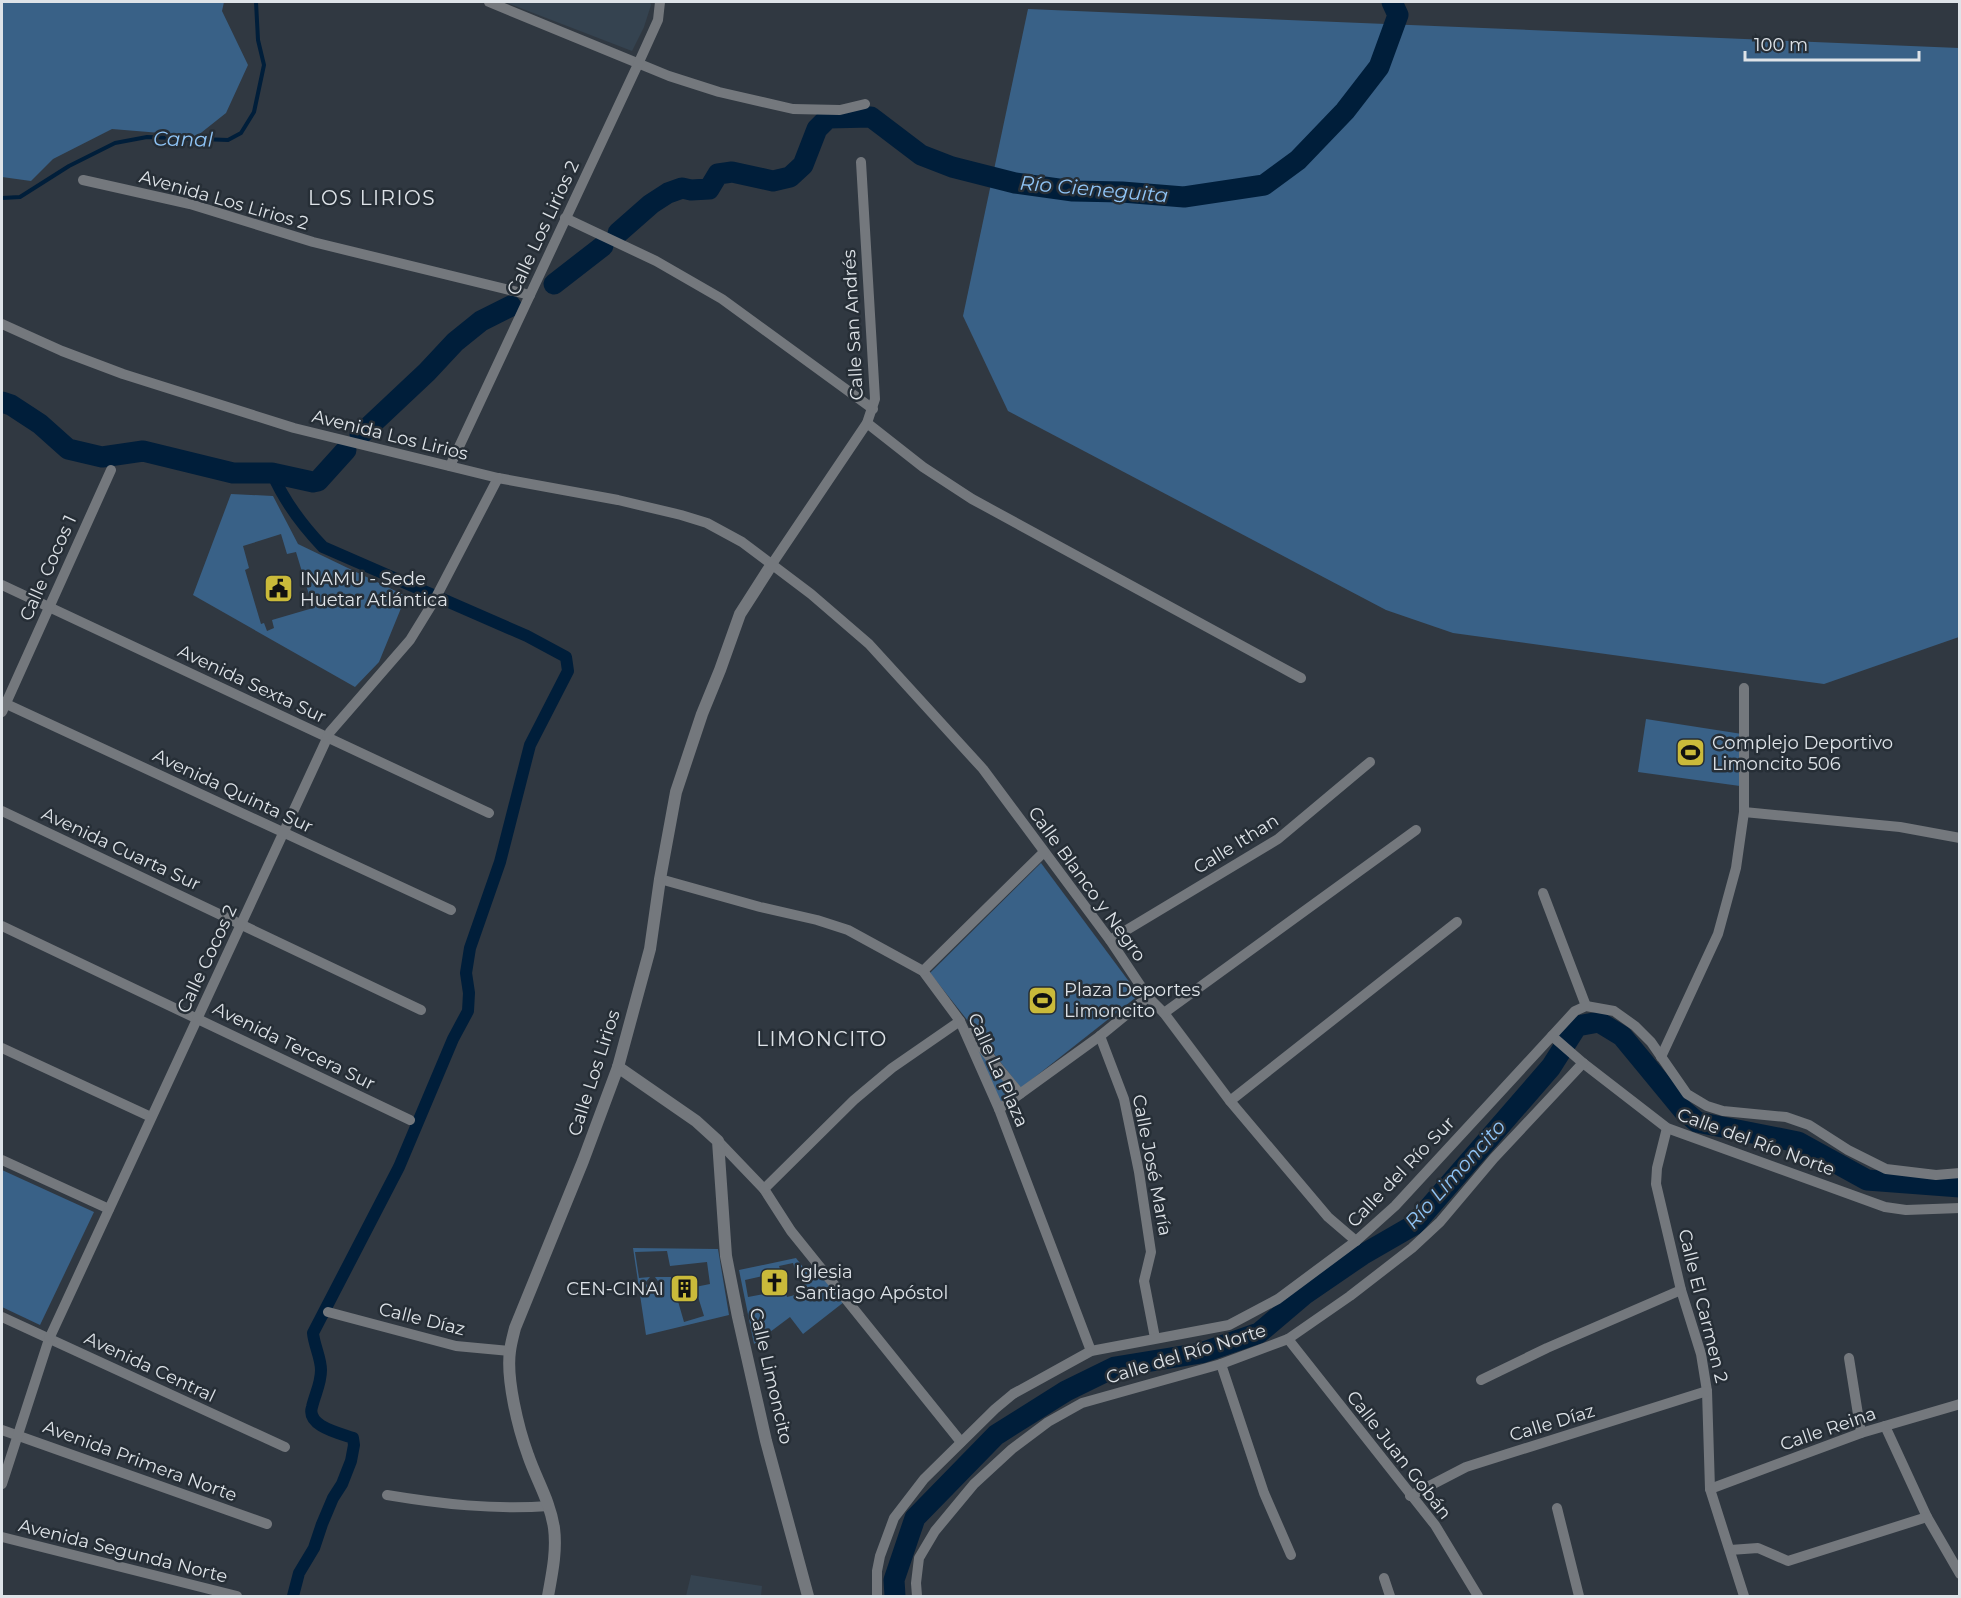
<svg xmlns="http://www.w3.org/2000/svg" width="1961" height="1598" font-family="Montserrat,sans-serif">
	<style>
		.built { fill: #354350 }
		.green { fill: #396187; fill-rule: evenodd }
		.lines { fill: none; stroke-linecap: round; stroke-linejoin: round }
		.stream { stroke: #001e3a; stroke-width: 4 }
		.canal { stroke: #001e3a; stroke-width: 12 }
		.river { stroke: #001e3a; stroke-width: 21 }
		.minor { stroke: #74787d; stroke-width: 10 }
		.tertiary { stroke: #74787d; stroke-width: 12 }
		.labels { text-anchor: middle; stroke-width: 5; stroke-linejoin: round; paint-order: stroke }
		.street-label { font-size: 18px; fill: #dee3e8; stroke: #262e36 }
		.poi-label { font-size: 18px; fill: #dee3e8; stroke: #262e36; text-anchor: start }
		.water-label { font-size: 20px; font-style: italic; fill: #8fc4f6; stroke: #262e36 }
		.neighbourhood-label { font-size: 20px; letter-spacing: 1.5px; fill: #dee3e8; stroke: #262e36 }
	</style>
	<rect width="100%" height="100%" fill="#303841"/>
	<g class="built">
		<path d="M505,2H650L651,5L644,27L632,51Z"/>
		<path d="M691,1575L762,1586L761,1596H781H686Z"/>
	</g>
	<g class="green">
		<path d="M2,2H224L222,11L248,65L226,113L197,136L112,129L53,159L31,181L2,177Z"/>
		<path d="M1028,9L1959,48V637L1824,684L1453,633L1386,610L1008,411L963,316Z"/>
		<path d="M231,494L273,496L298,544L406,596L379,662L355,687L193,595ZM281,534L287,554L296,552L313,608L272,620L274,628L267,631L264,623L261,624L245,570L249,568L243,546Z"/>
		<path d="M1646,719L1742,734L1740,786L1638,772Z"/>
		<path d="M1041,863L1139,995L1021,1088L930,973Z"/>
		<path d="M970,1039L1014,1092L1000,1103Z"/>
		<path d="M2,1170L94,1212L40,1325L2,1307Z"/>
		<path d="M633,1248L718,1249L729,1315L646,1335ZM667,1251L670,1266L707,1262L710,1284L695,1287L704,1316L684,1322L671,1277H655L660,1284L652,1290L645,1283L650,1277L639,1278L635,1252Z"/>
		<path d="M796,1258L809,1275L818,1269L844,1302L803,1334L790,1317L754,1344L739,1270ZM793,1263L795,1269H800L803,1284L797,1286L799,1294L787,1297L785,1290L748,1297L745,1280L781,1272L779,1266Z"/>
	</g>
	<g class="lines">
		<path class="stream" d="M2,198L20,197L69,166L115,143L147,137L228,140L241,133L254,112L264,65L258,40L256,2"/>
		<path class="canal" d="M272,473C284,501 302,525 323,547L527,636L566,657L568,671L530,745L500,862L470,948L466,973L469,993L468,1011L453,1039L399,1167L313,1333C314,1345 321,1358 321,1370C321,1384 315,1394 312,1407C306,1426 339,1433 353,1438L354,1445L351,1461L342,1484L333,1498L322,1524L314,1548L299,1573L293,1596"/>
		<g class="river">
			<path d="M618,233L651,204L668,193L682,188L691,190L709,189L718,174L732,172L773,181L790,177L803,165L817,129L828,118L871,117L921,155L952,167L1015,183L1073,191L1122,192L1184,197L1264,185L1298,160L1345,111L1379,67L1398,15L1392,2"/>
			<path d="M554,284L603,246"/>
			<path d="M2,402L11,405L40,424L68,449L102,457L143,451L233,473H272L313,482L318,481L346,450"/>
			<path d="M360,435L427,372L455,342L481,321L511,306"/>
			<path d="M895,1596L894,1580L915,1518L996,1435L1066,1391L1115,1367L1201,1353L1259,1333L1305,1294L1362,1255L1414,1225L1551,1067L1577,1026L1599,1022L1622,1036L1683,1110L1697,1122L1798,1142L1867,1180L1960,1187"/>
		</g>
		<g class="minor">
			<path d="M489,2L669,76L719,92L793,109L840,110L865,104"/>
			<path d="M83,180L190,204L313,242L530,295"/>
			<path d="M565,218L656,261L722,299L873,409"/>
			<path d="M2,324L62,351L123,374L294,428L498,478L618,500L681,515L707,523L742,542L811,594L869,644L983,769L1110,940L1148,997L1164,1013L1230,1101L1328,1217L1356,1241"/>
			<path d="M867,423L923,467L972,499L1301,678"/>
			<path d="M450,466L639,62L658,20L660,2"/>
			<path d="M772,564L867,423L875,399L861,162"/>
			<path d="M2,585L489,813"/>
			<path d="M2,702L451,910"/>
			<path d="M2,712L111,470"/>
			<path d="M2,811L421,1010"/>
			<path d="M1744,812L1900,827L1960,838"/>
			<path d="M660,879L760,907L817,920L848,930L923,971L960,1021L999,1109L1091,1351"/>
			<path d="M1543,893L1586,1006"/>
			<path d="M2,926L410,1120"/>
			<path d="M1110,940L1278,839L1370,762"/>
			<path d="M923,971L1044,852"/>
			<path d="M1164,1013L1416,830"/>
			<path d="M970,1033L1020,1094"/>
			<path d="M1100,1036L1124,1099L1139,1172L1151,1252L1144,1281L1155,1338"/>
			<path d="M1552,1036L1583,1063L1667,1128L1885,1207L1906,1210L1960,1208"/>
			<path d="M2,1048L151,1117"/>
			<path d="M1661,1057L1718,934L1736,868L1744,812V688"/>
			<path d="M1230,1101L1457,922"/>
			<path d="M999,1109L1100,1036L1148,997"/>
			<path d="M1667,1128L1657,1168L1656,1184L1681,1290L1701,1354L1707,1391L1710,1489L1744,1596"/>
			<path d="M718,1141L764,1189L791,1231L961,1442"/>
			<path d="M2,1160L109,1209"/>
			<path d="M764,1189L854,1100L892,1068L960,1021"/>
			<path d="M328,1312L456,1346L510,1351"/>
			<path d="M2,1317L285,1447"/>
			<path d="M1288,1339L1435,1525L1478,1596"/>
			<path d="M1849,1358L1861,1433"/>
			<path d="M1221,1364L1264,1493L1291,1555"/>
			<path d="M1481,1380L1547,1348L1681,1290"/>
			<path d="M1885,1426L1927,1517L1960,1574"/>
			<path d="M2,1430L267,1524"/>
			<path d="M2,1484L49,1339L330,732L410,640L434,601L498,478"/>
			<path d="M1710,1489L1861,1433L1960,1404"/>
			<path d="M387,1495C441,1504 494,1510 549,1506"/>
			<path d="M1410,1496L1466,1467L1707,1391"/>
			<path d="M1557,1508L1579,1596"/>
			<path d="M2,1537L237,1596"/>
			<path d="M1730,1550L1758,1548L1788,1561L1927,1517"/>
			<path d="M1384,1578L1390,1596"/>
			<path d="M877,1596V1571L880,1556L894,1518L924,1479L995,1409L1013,1394L1091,1351L1229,1325L1278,1299L1356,1241L1395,1206L1575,1011L1586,1006L1614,1011L1635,1026L1651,1042L1687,1094L1707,1106L1723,1111L1786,1117L1809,1125L1848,1150L1886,1169L1936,1175L1960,1173"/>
			<path d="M917,1596L916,1583L919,1558L935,1531L974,1484L1012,1449L1048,1422L1082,1403L1221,1364L1288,1339L1350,1296L1412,1248L1440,1222L1494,1158L1583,1063"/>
		</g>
		<g class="tertiary">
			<path d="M618,1067L696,1121L718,1141L726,1256L738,1317L766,1441L808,1596"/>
			<path d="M548,1596C552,1574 557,1551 554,1528C550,1501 536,1479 528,1455C518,1428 506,1378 510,1351C511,1343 513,1336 515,1328L583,1161L618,1067L650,949L660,879L676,792L702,714L720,670L740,614L772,564"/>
		</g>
	</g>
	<defs>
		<symbol id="civic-square" viewBox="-11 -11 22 22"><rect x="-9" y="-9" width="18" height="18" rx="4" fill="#caba3a" stroke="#262e36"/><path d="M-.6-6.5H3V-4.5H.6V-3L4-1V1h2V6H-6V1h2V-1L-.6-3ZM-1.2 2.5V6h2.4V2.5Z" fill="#111"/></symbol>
		<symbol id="stadium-square" viewBox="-11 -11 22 22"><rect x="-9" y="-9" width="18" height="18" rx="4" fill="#caba3a" stroke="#262e36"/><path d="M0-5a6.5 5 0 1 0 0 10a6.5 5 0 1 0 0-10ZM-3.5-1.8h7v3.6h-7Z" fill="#111"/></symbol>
		<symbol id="church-square" viewBox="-11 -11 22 22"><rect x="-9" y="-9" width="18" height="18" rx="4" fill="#caba3a" stroke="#262e36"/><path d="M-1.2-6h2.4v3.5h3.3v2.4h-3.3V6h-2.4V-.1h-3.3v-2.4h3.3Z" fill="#111"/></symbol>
		<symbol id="building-square" viewBox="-11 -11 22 22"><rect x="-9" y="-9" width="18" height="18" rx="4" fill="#caba3a" stroke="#262e36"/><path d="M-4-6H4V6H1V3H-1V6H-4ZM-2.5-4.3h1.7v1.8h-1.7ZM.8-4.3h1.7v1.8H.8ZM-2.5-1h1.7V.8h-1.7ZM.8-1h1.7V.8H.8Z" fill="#111"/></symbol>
	</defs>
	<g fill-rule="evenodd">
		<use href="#civic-square" x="262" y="572" width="33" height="33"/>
		<use href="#stadium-square" x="1674" y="736" width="33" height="33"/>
		<use href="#stadium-square" x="1026" y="984" width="33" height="33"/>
		<use href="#church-square" x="758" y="1266" width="33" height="33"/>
		<use href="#building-square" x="668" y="1272" width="33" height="33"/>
	</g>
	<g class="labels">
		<g class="street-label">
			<text transform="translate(224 200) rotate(16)" y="6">Avenida Los Lirios 2</text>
			<text transform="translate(543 228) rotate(-65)" y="6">Calle Los Lirios 2</text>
			<text transform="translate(853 325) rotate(-93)" y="6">Calle San Andrés</text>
			<text transform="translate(390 435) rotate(14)" y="6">Avenida Los Lirios</text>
			<text transform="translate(48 568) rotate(-66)" y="6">Calle Cocos 1</text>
			<text transform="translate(252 684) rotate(25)" y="6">Avenida Sexta Sur</text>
			<text transform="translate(233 791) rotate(25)" y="6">Avenida Quinta Sur</text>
			<text transform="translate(1236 844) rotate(-32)" y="6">Calle Ithan</text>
			<text transform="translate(121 849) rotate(25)" y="6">Avenida Cuarta Sur</text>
			<text transform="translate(1087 884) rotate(54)" y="6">Calle Blanco y Negro</text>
			<text transform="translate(207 959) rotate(-65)" y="6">Calle Cocos 2</text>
			<text transform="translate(294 1046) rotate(26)" y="6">Avenida Tercera Sur</text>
			<text transform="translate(998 1070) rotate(66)" y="6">Calle La Plaza</text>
			<text transform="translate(594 1073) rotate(-72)" y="6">Calle Los Lirios</text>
			<text transform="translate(1756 1142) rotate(20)" y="6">Calle del Río Norte</text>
			<text transform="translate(1152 1165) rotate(79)" y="6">Calle José María</text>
			<text transform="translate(1401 1172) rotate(-46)" y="6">Calle del Río Sur</text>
			<text transform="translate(1703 1306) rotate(76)" y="6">Calle El Carmen 2</text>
			<text transform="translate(422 1319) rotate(14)" y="6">Calle Díaz</text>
			<text transform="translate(1186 1354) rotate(-17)" y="6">Calle del Río Norte</text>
			<text transform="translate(150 1367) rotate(25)" y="6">Avenida Central</text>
			<text transform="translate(771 1376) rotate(77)" y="6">Calle Limoncito</text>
			<text transform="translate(1552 1423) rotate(-17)" y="6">Calle Díaz</text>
			<text transform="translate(1828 1429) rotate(-19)" y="6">Calle Reina</text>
			<text transform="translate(1399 1455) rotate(52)" y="6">Calle Juan Gobán</text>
			<text transform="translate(140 1461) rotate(20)" y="6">Avenida Primera Norte</text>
			<text transform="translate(123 1551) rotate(14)" y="6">Avenida Segunda Norte</text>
		</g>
		<g class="poi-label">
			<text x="300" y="585">INAMU - Sede<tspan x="300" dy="21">Huetar Atlántica</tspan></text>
			<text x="1712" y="749">Complejo Deportivo<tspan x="1712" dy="21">Limoncito 506</tspan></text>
			<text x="1064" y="996">Plaza Deportes<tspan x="1064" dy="21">Limoncito</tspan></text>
			<text x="795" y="1278">Iglesia<tspan x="795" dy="21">Santiago Apóstol</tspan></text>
			<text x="664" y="1295" text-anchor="end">CEN-CINAI</text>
		</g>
		<g class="water-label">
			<text transform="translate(183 139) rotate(1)" y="7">Canal</text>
			<text transform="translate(1094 189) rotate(5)" y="7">Río Cieneguita</text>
			<text transform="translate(1455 1174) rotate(-48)" y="7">Río Limoncito</text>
		</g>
		<g class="neighbourhood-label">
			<text x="372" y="205">LOS LIRIOS</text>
			<text x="822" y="1046">LIMONCITO</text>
		</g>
	</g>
	<rect width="1961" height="1598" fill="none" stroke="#dee3e8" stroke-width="6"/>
	<path d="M1745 51v9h174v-9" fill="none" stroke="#dee3e8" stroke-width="3"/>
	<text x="1754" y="51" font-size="18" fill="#dee3e8" stroke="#262e36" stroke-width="4.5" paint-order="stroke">100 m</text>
</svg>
